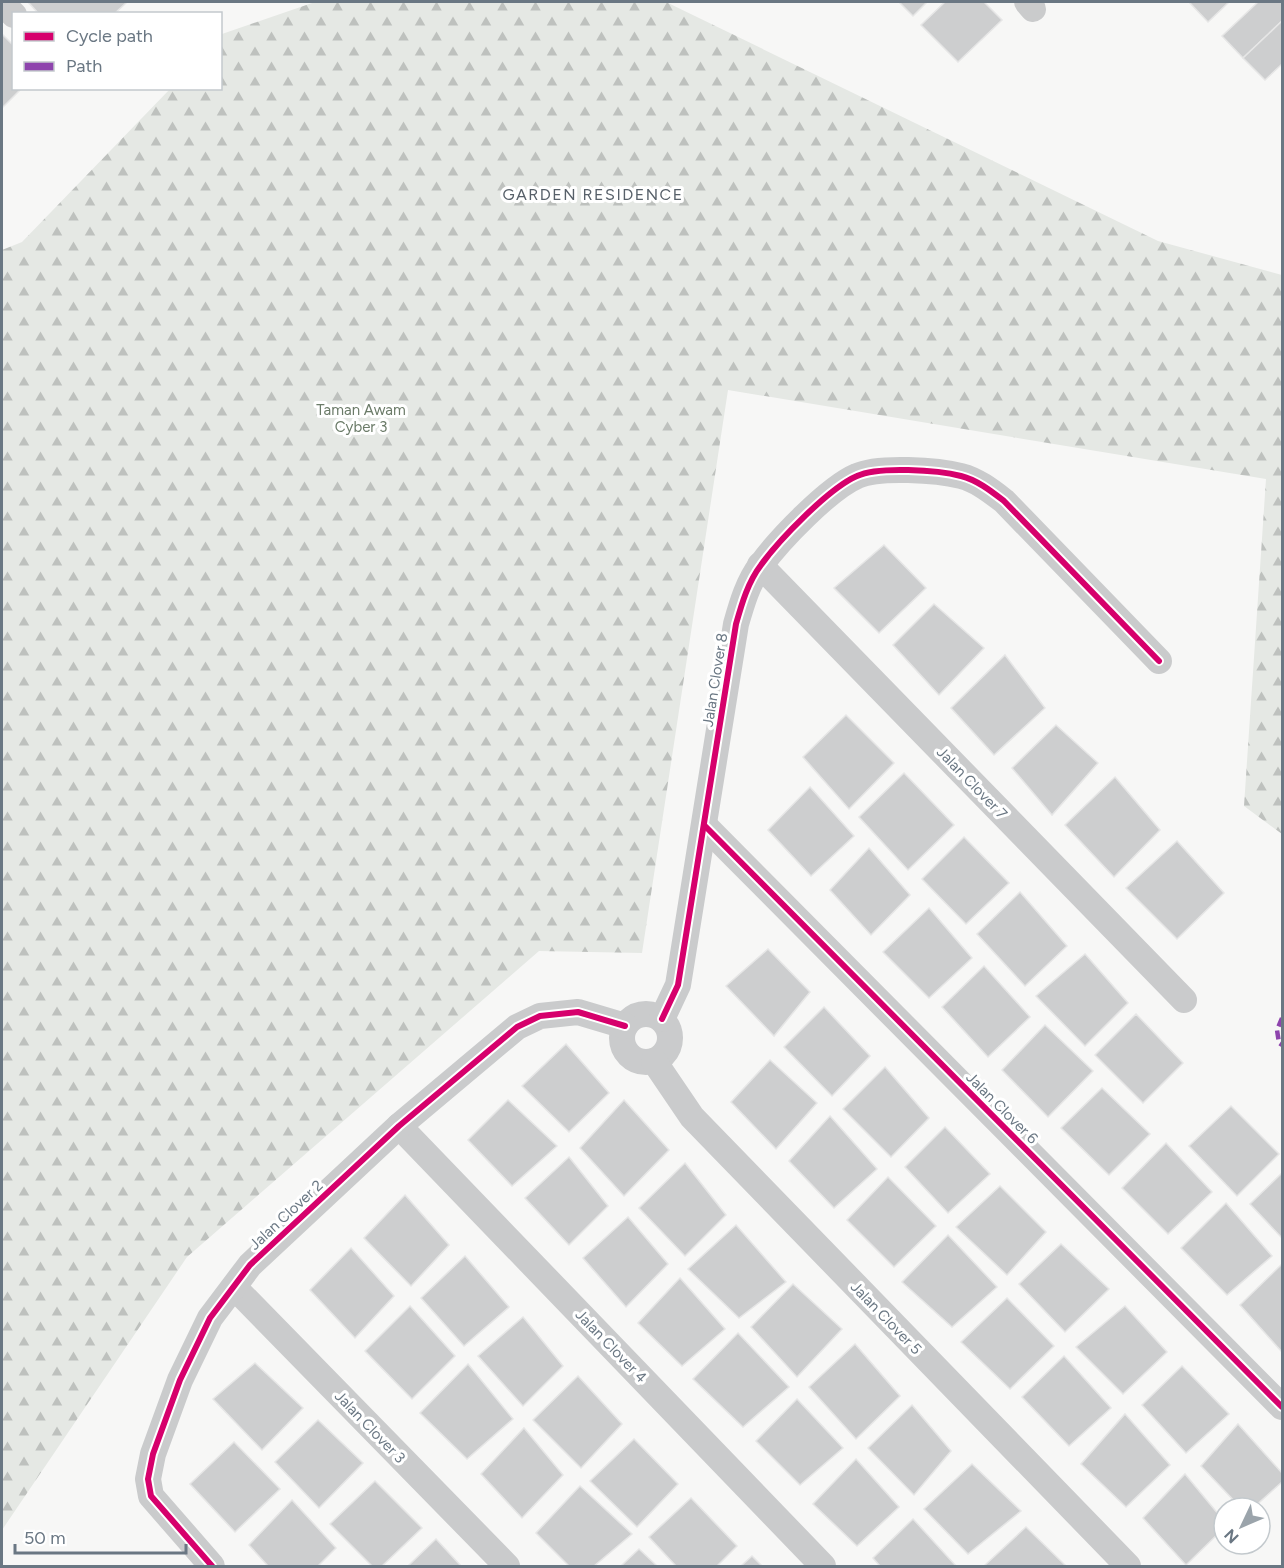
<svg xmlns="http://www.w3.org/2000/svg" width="1284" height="1568" font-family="Figtree,sans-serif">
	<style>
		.forest { fill: url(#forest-firs) }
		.building { fill: #cdcecf; stroke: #e6e6e6; stroke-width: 1.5 }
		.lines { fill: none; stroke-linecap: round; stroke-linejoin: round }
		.minor { stroke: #cacbcc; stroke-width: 26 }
		.quiet { stroke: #8e44ad; stroke-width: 4.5; stroke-dasharray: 9 4.5; stroke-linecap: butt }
		.cycleway-casing { stroke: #fff; stroke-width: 10 }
		.cycleway { stroke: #d6006c; stroke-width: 6 }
		.labels { text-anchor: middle; stroke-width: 6; stroke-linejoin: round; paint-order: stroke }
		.park-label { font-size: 15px; fill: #6b7b68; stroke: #fff }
		.street-label { font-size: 15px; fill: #6a7783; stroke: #fff }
		.neighbourhood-label { font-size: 16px; letter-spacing: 1.5px; fill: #576069; stroke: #fff }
	</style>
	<defs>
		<pattern id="forest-firs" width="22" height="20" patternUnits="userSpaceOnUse" patternTransform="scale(1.5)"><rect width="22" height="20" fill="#e5e8e4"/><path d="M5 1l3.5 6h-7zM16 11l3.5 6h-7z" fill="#bec1be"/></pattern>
	</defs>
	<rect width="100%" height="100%" fill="#f7f7f6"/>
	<path class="forest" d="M315,2H666L1158,241L1282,275V834L1244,806L1266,479L728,390L642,953L539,951L187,1257L2,1530V250L22,242L170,89L220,88L222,34Z"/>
	<g class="building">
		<path d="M28,2H127L114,14H39Z"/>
		<path d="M899,2H927L913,16Z"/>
		<path d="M945,2H984L1002,20L958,62L921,25Z"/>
		<path d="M1189,2H1229L1208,22Z"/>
		<path d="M1258,2H1282V21L1243,58L1222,36Z"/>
		<path d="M1282,21V64L1265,80L1243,58Z"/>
		<path d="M2,34L14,46V88H22L2,108Z"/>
		<path d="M884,545L926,588L879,633L834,588Z"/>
		<path d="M934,604L984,648L939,695L893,645Z"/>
		<path d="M1005,655L1045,708L994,755L951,708Z"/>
		<path d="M846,715L894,763L849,809L803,757Z"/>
		<path d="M1056,725L1098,763L1052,815L1012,768Z"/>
		<path d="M904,773L954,825L908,870L859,817Z"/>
		<path d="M1115,777L1160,830L1114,877L1065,825Z"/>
		<path d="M810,787L854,836L811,876L768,830Z"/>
		<path d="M964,837L1009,883L966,924L922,879Z"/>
		<path d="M1177,841L1224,893L1177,939L1126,888Z"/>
		<path d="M869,848L910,895L871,935L830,890Z"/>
		<path d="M1020,892L1067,946L1025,986L977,934Z"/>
		<path d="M929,908L972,958L929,998L883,952Z"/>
		<path d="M768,949L810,992L774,1036L726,986Z"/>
		<path d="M1085,954L1128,1003L1085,1046L1036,996Z"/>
		<path d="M984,966L1030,1017L988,1057L942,1007Z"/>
		<path d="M824,1007L870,1056L832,1096L784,1047Z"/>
		<path d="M1136,1014L1183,1063L1143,1103L1095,1055Z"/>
		<path d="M1045,1025L1093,1071L1048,1117L1002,1070Z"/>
		<path d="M566,1044L609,1093L569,1132L522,1086Z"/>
		<path d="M770,1060L817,1103L776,1149L731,1102Z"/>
		<path d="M885,1067L929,1118L891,1157L843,1109Z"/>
		<path d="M1102,1088L1150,1134L1109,1175L1061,1128Z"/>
		<path d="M508,1100L557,1146L512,1186L468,1140Z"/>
		<path d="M624,1100L669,1150L624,1196L580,1148Z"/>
		<path d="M1231,1106L1279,1154L1237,1196L1189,1146Z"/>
		<path d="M830,1116L877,1169L834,1208L789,1161Z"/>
		<path d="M945,1127L990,1174L948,1213L905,1167Z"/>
		<path d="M1166,1143L1212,1192L1168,1234L1122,1188Z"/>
		<path d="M569,1157L608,1206L569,1245L525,1198Z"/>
		<path d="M685,1163L726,1215L685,1256L639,1208Z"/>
		<path d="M1282,1173V1238L1250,1204Z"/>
		<path d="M888,1177L936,1226L894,1267L847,1220Z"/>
		<path d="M1000,1186L1046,1232L1007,1275L956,1227Z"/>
		<path d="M405,1195L449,1245L411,1286L364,1238Z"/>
		<path d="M1226,1203L1272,1256L1227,1295L1181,1248Z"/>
		<path d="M628,1217L668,1264L626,1307L583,1258Z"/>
		<path d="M736,1225L786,1282L739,1318L688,1269Z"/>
		<path d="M948,1235L997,1287L952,1327L902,1282Z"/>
		<path d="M1061,1244L1109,1289L1065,1332L1019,1284Z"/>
		<path d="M351,1248L394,1296L355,1338L310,1290Z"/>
		<path d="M465,1256L509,1307L464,1346L421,1298Z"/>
		<path d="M1282,1264V1352L1240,1305Z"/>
		<path d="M680,1278L725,1329L682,1366L638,1323Z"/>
		<path d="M793,1284L842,1329L797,1377L751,1327Z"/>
		<path d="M1007,1298L1054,1346L1010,1389L961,1342Z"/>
		<path d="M410,1306L455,1356L412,1399L365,1351Z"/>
		<path d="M1125,1306L1167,1352L1123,1394L1076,1347Z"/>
		<path d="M523,1317L563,1366L523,1406L478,1356Z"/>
		<path d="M738,1333L789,1387L743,1427L693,1379Z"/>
		<path d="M855,1344L900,1396L856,1439L809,1387Z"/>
		<path d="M1064,1356L1111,1408L1069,1446L1022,1397Z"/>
		<path d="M255,1363L303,1408L262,1450L213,1399Z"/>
		<path d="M468,1364L513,1419L467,1459L420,1413Z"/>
		<path d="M1182,1366L1229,1414L1186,1453L1142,1405Z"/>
		<path d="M578,1376L622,1424L581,1468L533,1420Z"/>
		<path d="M797,1399L843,1448L800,1485L756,1441Z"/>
		<path d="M912,1405L951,1451L914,1495L868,1448Z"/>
		<path d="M1125,1414L1170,1465L1126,1507L1081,1464Z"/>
		<path d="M318,1420L363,1463L319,1508L275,1462Z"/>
		<path d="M1238,1424L1282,1473V1482L1253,1508H1241L1201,1466Z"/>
		<path d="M524,1428L563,1475L522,1518L481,1474Z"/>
		<path d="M634,1439L678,1484L637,1527L590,1481Z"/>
		<path d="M234,1442L280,1489L235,1532L190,1484Z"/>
		<path d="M856,1459L899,1507L857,1546L813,1504Z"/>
		<path d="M972,1464L1021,1511L968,1554L924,1509Z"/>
		<path d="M1185,1474L1224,1521V1528L1186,1565L1143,1518Z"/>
		<path d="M375,1481L422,1528L382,1566H372L330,1524Z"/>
		<path d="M580,1486L632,1534L594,1566H569L536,1533Z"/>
		<path d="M691,1498L737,1546L717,1566H676L649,1537Z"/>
		<path d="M292,1500L336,1548L318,1566H268L249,1545Z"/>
		<path d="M913,1519L956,1566H880L873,1558Z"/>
		<path d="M1026,1527L1066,1566H984Z"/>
		<path d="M436,1539L461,1566H408Z"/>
		<path d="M639,1549L657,1566H621Z"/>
		<path d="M752,1556L762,1566H741Z"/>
	</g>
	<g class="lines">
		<g class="minor">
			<path d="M1027,2L1033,9"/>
			<path d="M2,3L14,15"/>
			<path d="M760,565L1184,1000"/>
			<path d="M705,826L1282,1407"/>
			<circle cx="646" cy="1038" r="24"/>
			<path d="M662,1019L678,985L736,624C742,603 748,582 761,565C779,540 829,488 857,476C878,466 938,470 961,476C977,480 991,491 1004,501L1159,661"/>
			<path d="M654,1061L692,1117L1128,1566"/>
			<path d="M399,1126L823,1566"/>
			<path d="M234,1287L507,1566"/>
			<path d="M212,1566L151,1496L148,1479L153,1454L180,1380L210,1318L250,1265L399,1126L517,1027L540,1016L578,1012L625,1026"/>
		</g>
		<path class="quiet" d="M1282,1018L1277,1030L1279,1043L1282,1045"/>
		<defs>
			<g id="cycleway">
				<path d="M705,826L1282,1407"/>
				<path d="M662,1019L678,985L736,624C742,603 748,582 761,565C779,540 829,488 857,476C878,466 938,470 961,476C977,480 991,491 1004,501L1159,661"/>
				<path d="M212,1566L151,1496L148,1479L153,1454L180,1380L210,1318L250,1265L399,1126L517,1027L540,1016L578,1012L625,1026"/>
			</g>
		</defs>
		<use href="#cycleway" class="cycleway-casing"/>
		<use href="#cycleway" class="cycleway"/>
	</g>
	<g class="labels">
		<g class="park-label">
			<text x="361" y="415">Taman Awam<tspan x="361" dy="17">Cyber 3</tspan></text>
		</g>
		<g class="street-label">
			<text transform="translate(715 680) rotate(-81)" y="5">Jalan Clover 8</text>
			<text transform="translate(972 783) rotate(46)" y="5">Jalan Clover 7</text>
			<text transform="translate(1002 1108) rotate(45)" y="5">Jalan Clover 6</text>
			<text transform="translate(286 1215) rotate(-43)" y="5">Jalan Clover 2</text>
			<text transform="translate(886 1318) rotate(46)" y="5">Jalan Clover 5</text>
			<text transform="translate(611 1346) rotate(46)" y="5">Jalan Clover 4</text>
			<text transform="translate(370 1427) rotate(46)" y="5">Jalan Clover 3</text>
		</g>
		<g class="neighbourhood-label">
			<text x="593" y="200">GARDEN RESIDENCE</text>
		</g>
	</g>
	<rect width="1284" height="1568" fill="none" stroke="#6a7783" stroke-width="6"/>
	<rect x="12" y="12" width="210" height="78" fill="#ffffff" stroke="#c3c9cd" stroke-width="1.5"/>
	<rect x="24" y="32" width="30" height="9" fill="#d6006c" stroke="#c3c9cd" stroke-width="1.5"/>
	<text x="66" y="42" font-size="18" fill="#6a7783">Cycle path</text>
	<rect x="24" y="62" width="30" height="9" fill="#8e44ad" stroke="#c3c9cd" stroke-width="1.5"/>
	<text x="66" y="72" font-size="18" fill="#6a7783">Path</text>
	<g transform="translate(1242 1526) rotate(226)"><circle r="28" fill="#ffffff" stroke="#c3c9cd" stroke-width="1.5"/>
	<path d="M0-4.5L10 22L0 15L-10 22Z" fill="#9ba4ab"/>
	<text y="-9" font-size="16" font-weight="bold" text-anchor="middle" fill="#6a7783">N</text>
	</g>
	<path d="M15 1544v9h171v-9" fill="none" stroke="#6a7783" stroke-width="3"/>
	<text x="24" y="1544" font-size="18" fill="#6a7783" stroke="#ffffff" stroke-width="4.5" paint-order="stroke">50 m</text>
</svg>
